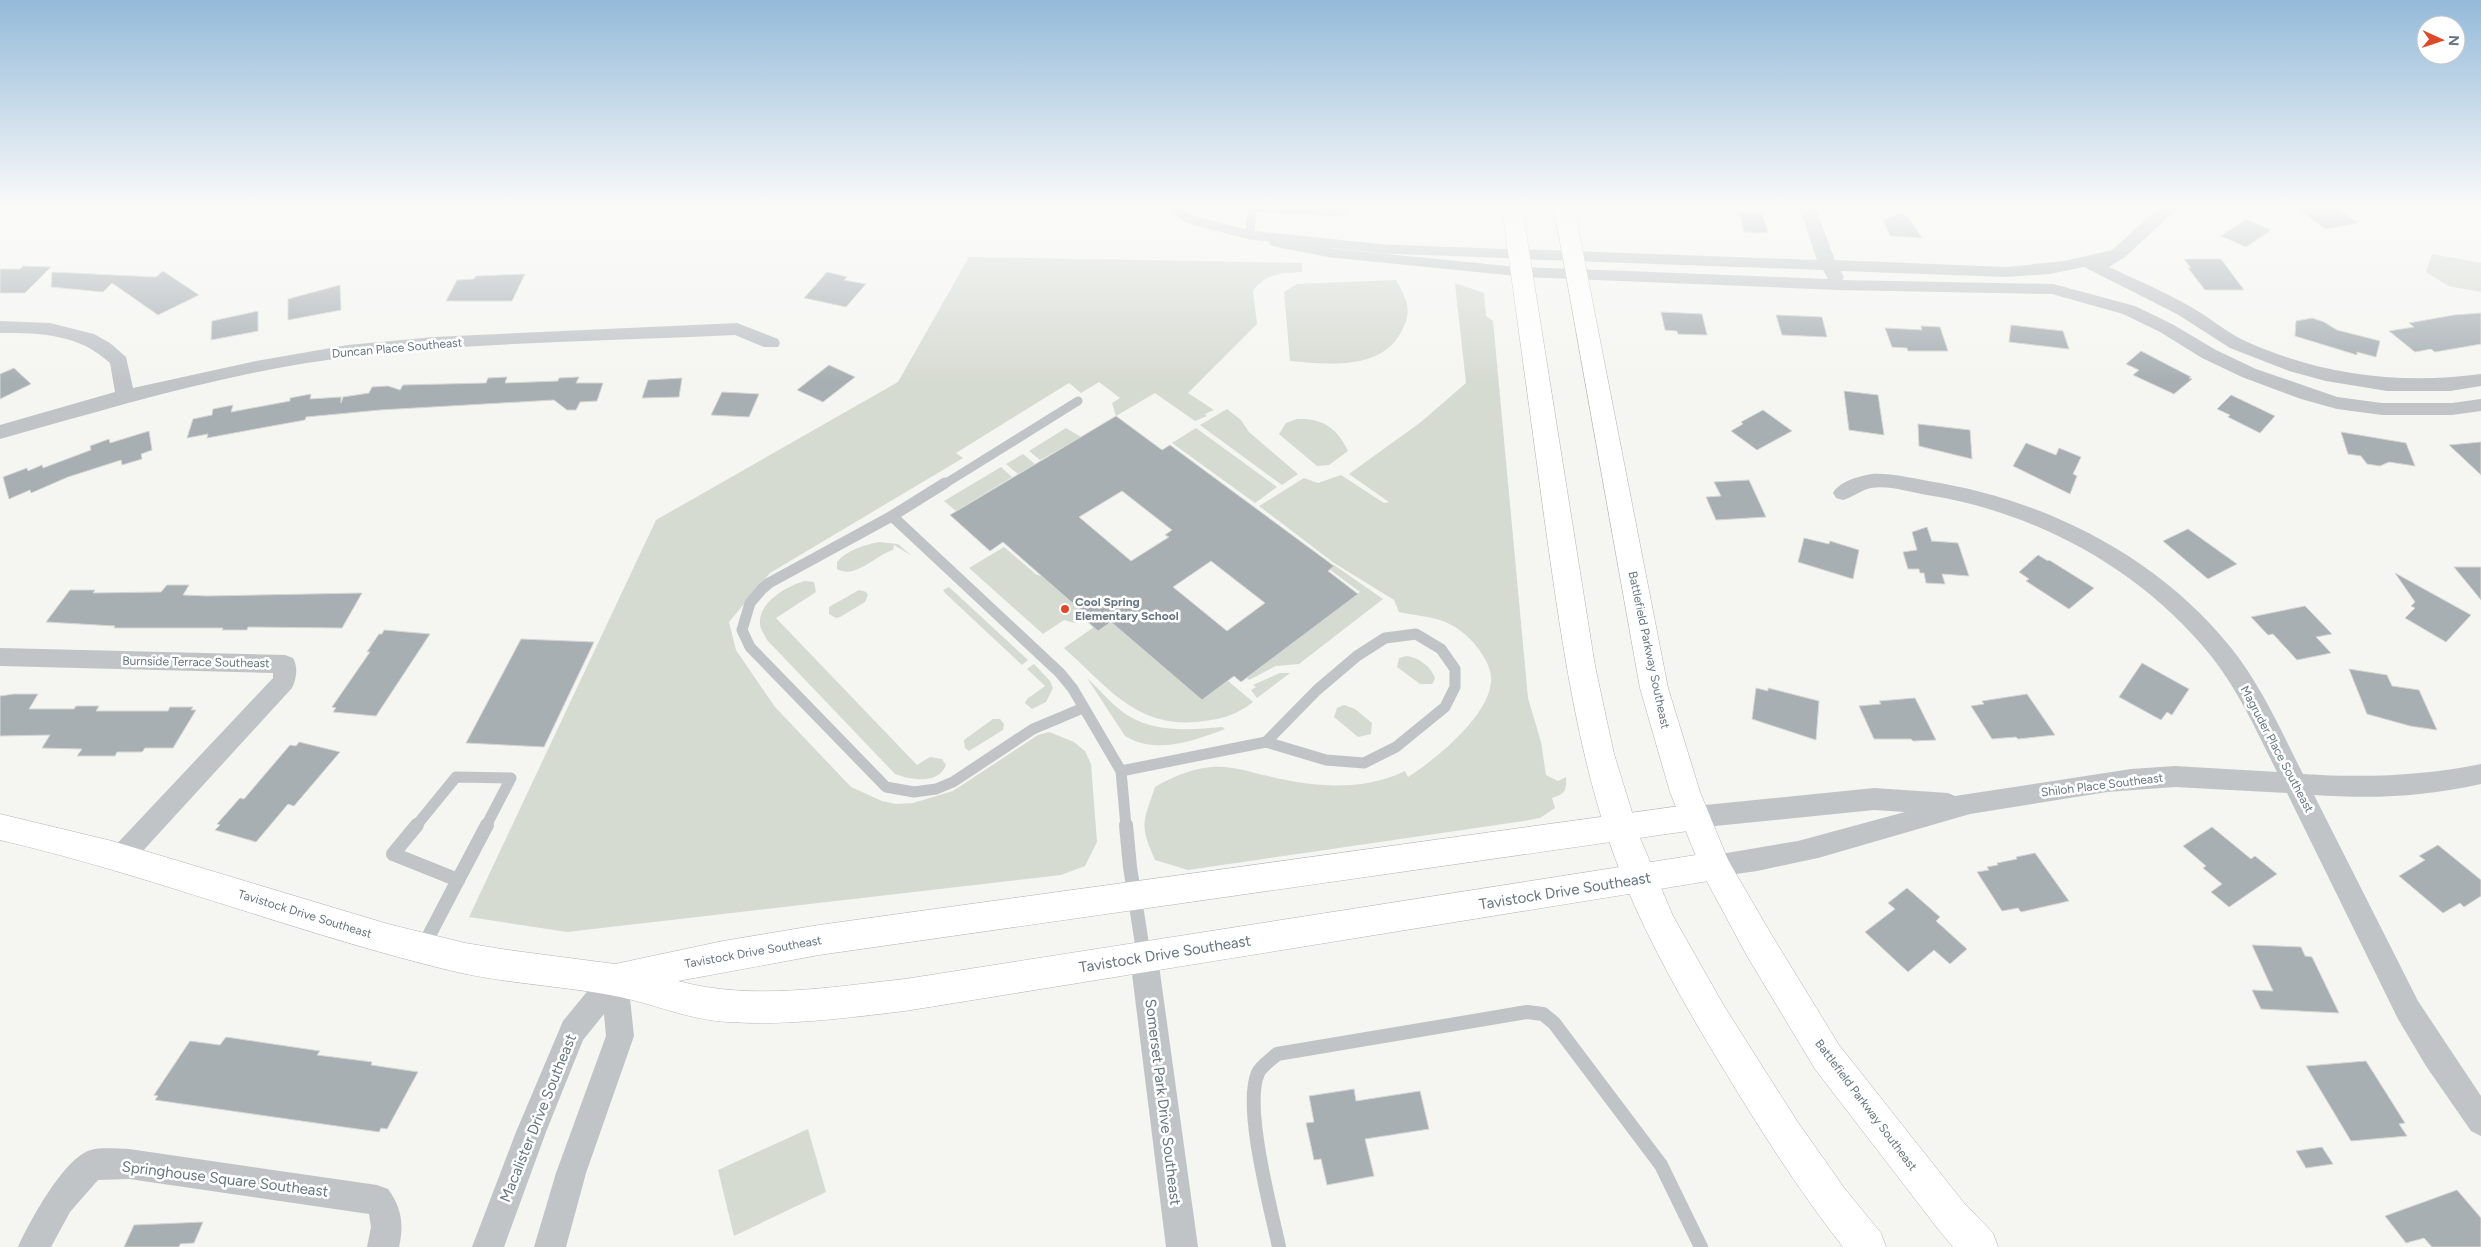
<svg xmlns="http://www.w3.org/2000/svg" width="2481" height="1247" font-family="Figtree,sans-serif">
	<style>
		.green { fill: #d6dbd2 }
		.building { fill: #a7afb3; stroke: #d6d6d4; fill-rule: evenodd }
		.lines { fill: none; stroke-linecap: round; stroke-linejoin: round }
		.secondary-casing { stroke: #b0b6ba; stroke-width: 1 }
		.primary-casing { stroke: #b1b6b9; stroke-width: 1 }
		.lane-far2 { stroke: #c0c4c7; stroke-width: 9 }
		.lane-far1 { stroke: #c0c4c7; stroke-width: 11 }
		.lane { stroke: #c0c4c7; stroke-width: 14 }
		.street { fill: #c0c4c7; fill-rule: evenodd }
		.secondary { fill: #fff; fill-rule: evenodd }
		.primary { fill: #fff; fill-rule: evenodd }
		.poi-dot { fill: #dd4929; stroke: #fff; stroke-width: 2 }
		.labels { text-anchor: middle; stroke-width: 5; stroke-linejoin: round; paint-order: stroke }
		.street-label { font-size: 12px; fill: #657681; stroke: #fff }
		.poi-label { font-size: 12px; font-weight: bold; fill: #657681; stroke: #fff; text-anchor: start }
		.near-street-label { font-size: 15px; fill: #657681; stroke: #fff }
	</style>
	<rect width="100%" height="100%" fill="#f5f5f1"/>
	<g class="green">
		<path d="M2432,254L2481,263V292L2448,286L2426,272Z"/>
		<path d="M969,257L1302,263V272C1282,273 1265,273 1253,291L1257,324L1188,393L1214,410L1205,414L1207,416L1195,421L1155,393L1116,416L1112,403L1120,398L1099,382L1081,393L1069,383L956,453L963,458L770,573L729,622L736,650L775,707L851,787L882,801L896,804L913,803L953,791L1038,735L1049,732L1074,742L1085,751L1091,764L1097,842L1085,866L1061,875L567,932L469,917L656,520L898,382Z"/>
		<path d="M1396,280C1408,301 1413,312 1400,334C1379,371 1326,364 1290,361L1284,292L1297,284Z"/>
		<path d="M1455,283L1484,293L1486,316L1493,321L1528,698L1541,742L1546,775L1558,781L1566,777C1567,792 1564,794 1552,798L1555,808L1540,818L1524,821L1188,870L1155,860C1139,824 1143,823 1155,787C1172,777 1191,769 1211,767C1230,765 1250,772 1268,776C1314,787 1361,792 1405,771L1408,777C1435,760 1490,715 1491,681C1492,669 1484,656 1477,647C1468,635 1455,625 1440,620C1427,616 1412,615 1399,612L1394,600L1334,563L1259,506L1304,478L1318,483L1341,475L1384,503L1389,502L1349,474L1421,422L1466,383Z"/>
		<path d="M1227,409L1241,420L1249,432L1298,474L1282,485L1200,425Z"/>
		<path d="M1297,419C1323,418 1337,428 1348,451L1329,465L1317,466L1279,434L1286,423Z"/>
		<path d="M1066,428L1081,437L1040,460L1029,451Z"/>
		<path d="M1196,428L1277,487L1255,503L1172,443Z"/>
		<path d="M1023,454L1035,464L1018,474L1006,464Z"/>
		<path d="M1001,467L1012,477L956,511L944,501Z"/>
		<path d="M879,542L898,544L912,556L894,545L893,550C877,554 855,580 837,569V562C847,550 864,545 879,542Z"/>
		<path d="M1004,547L1037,575L1042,576L1085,614L1081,618L1083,620L1075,623L1064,620L1043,634L969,568Z"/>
		<path d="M1334,565L1383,599L1299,664L1276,666L1249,680L1247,678L1360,592L1329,569Z"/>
		<path d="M805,581L814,582L816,592L776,618L917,765L930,757L942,759L946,765C938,785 911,780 895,774L767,640C764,634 759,628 760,621C760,602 788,585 805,581Z"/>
		<path d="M949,587L1028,660L1022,665L946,594L943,590Z"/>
		<path d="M859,590L866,592L868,595L865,602L840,617L836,618L829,614V607Z"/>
		<path d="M1111,622L1202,700L1228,681L1253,702C1238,714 1223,719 1204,721C1138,731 1108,687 1064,648L1094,627L1098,631Z"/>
		<path d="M1406,656C1418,657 1432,667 1435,679L1432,684H1420L1397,667L1399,658Z"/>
		<path d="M1034,664L1050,681L1053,688L1046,702L1032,709L1025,703L1027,699L1045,686L1027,669Z"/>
		<path d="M1280,673H1290L1257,698L1251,690L1256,687L1253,685Z"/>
		<path d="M1087,678C1100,690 1113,706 1127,715C1156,733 1190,730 1222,727L1225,729C1194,741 1156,755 1125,736Z"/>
		<path d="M1344,705L1355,709L1372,723L1371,734L1358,737L1334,717L1337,708Z"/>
		<path d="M993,719H1000L1004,724L1003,730L969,751L965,748L964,740Z"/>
		<path d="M808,1129L826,1192L734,1236L718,1170Z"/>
	</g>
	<g class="building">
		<path d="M2296,207H2336L2358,223L2325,229Z"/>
		<path d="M1739,212L1762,213L1768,233L1744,232Z"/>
		<path d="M1900,213L1908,217L1922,238L1890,236L1883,220Z"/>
		<path d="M2246,219L2271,230L2246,247L2221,236Z"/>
		<path d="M2184,259H2221L2244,290H2205L2188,268H2191Z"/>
		<path d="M23,266L51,267L25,293H0V269H20Z"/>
		<path d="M163,271L199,295L158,315L112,283L103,292L51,287L52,272L156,277Z"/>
		<path d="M827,272L847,277L844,280L866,284L846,307L804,298Z"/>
		<path d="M525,274L512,301H446L457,280L474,279L476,276Z"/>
		<path d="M340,285L341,310L288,320V299Z"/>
		<path d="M258,311V331L211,340L212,321Z"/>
		<path d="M1661,312L1702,314L1707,335L1678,334L1677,331L1665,330Z"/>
		<path d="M2481,313V344L2435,352L2431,349L2415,352L2389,331L2414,327L2409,323L2454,315Z"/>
		<path d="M1776,315L1822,317L1827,337L1782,335Z"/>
		<path d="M2312,318L2324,322L2337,330L2380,341L2376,357L2357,352V355L2295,336L2296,321Z"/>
		<path d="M2011,325L2063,331L2069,349L2009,342Z"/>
		<path d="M1921,326L1940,327L1948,351H1908L1907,348L1892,347L1885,328L1922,330Z"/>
		<path d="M2141,351L2191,377L2189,378L2192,379L2174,394L2133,375L2139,370L2126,364Z"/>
		<path d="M829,365L855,377L823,402L797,390Z"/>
		<path d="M14,368L31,384L0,399V374Z"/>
		<path d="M507,377L505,383L558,381L559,378L579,377L576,383H603L597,401L580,402L576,410H567L554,400L380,410L306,417L305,420L250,430L207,438L208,434L187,438L193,419L212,415L213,409L233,405L231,412L290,401V398L311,394L310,399L341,397V403L343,397L369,393L372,387L388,386L400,390L403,385L486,383L488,378Z"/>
		<path d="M682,378L679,397L642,398L648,380Z"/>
		<path d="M1844,391L1878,395L1884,435L1849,430Z"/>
		<path d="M722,392L759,394L749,417L711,415Z"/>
		<path d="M2231,395L2275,416L2260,433L2228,417L2230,415L2217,409Z"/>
		<path d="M1763,410L1792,431L1757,450L1731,431L1743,424L1741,422Z"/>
		<path d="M1116,416L1162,450L1170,445L1334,566L1328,571L1358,594L1241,682L1234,676L1202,700L1111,622L1098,631L1081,616L1085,614L1003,542L990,551L950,515ZM1122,491L1172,530L1165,535L1169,537L1131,561L1079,517ZM1211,561L1265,603L1227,631L1173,587Z"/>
		<path d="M1918,424L1970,430L1972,459L1919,446Z"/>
		<path d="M149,431L152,450L141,454L142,459L122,465L121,460L68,477L31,493L30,490L9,499L3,477L27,468L28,471L42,465L43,468L91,450L90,446L109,439L110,443Z"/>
		<path d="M2341,432L2406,443L2415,466L2389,462L2380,466L2367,464L2361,456L2348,454Z"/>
		<path d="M2481,442V475L2449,445Z"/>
		<path d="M2026,443L2056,455L2059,448L2081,457L2073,474L2077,476L2070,494L2013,466Z"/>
		<path d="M1749,480L1766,517L1716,520L1706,497L1721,496L1714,482Z"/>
		<path d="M1927,527L1932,542V541L1958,543L1969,576L1942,574L1945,584L1926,583L1924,573H1920L1919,569H1908L1903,552L1917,550L1912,532Z"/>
		<path d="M2188,529L2237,564L2208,579L2163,541Z"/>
		<path d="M1804,538L1829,544L1830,541L1859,550L1853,579L1798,562Z"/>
		<path d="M2038,555L2048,561L2049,560L2094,588L2069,609L2026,581L2029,579L2019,572Z"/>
		<path d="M2454,567H2481V600Z"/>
		<path d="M2395,573L2471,615L2446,642L2405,618L2415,608L2411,606L2415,602Z"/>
		<path d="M167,585H189L183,595L207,596L362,593L342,628L248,627L247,630H222L223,628H114L115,626L46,622L70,590H95L93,593L161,592Z"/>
		<path d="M2305,606L2332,634L2316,637L2331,653L2297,660L2273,634L2268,635L2251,617Z"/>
		<path d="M384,630L430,634L376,716L333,712L336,708L332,707L370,652H367L379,634H382Z"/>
		<path d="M521,639L594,642L544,747L466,743Z"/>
		<path d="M2142,663L2189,689L2172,715L2167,712L2161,720L2119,697Z"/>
		<path d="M2349,669L2387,675L2392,686L2419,690L2437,730L2410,726L2367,714Z"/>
		<path d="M1756,688L1768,691V688L1819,701L1816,740L1752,719Z"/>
		<path d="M14,694H38L29,709H74L76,706H99L96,711H168L170,707H193L191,710H196L173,748H145L142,752H117L115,756H77L82,749L42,748L50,735L0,736V696Z"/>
		<path d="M2027,694L2055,735L2018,739L2016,737L1992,739L1971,706L1984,704L1982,701Z"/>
		<path d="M1915,698L1936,740L1913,741L1911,739H1874L1859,706L1881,704L1879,701Z"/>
		<path d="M299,742L340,752L294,806L288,804L256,842L215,830L220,825L217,824L240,798L244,799L290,745L296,746Z"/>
		<path d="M2212,827L2251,859L2255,856L2277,874L2229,907L2211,892L2222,884L2203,868L2206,866L2183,846Z"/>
		<path d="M2438,845L2481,880V896L2464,907L2460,903L2443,913L2399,876L2425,860L2419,856Z"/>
		<path d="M2035,853L2069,901L2021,912L2018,908L2002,911L1977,872L1989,870L1987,867L1998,865L1997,863L2017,859L2016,857Z"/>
		<path d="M1907,888L1940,917L1936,921L1967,949L1950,964L1934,950L1908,972L1865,932L1895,909L1888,903Z"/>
		<path d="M2252,945L2301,947L2305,956L2312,957L2339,1013L2261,1009L2252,990L2273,991Z"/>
		<path d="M226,1037L320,1051L317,1055L372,1062L371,1065L418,1072L387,1129L381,1128L379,1132L155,1100L158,1096L154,1095L190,1041L220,1045Z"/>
		<path d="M2366,1061L2405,1123L2399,1124L2407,1136L2351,1141L2306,1066Z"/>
		<path d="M1354,1089L1356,1101L1420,1091L1429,1129L1365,1139L1374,1176L1327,1185L1321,1159L1314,1160L1306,1123L1314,1122L1309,1096Z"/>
		<path d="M2322,1147L2333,1164L2306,1168L2296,1151Z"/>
		<path d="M2457,1190L2481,1218V1247H2432L2424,1238L2406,1243L2385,1216Z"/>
		<path d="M203,1222L194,1243L180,1244L179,1247H124L134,1225Z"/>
	</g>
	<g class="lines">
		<defs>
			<path id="secondary" d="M1695,804L1706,808L1710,817L1706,826L1695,830L819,955L678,981C752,1001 830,987 905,979L1715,852L1726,856L1731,866L1726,876L1715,880L905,1011C846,1018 787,1026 728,1022C687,1020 650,1002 610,995C555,985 498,983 444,969C294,932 150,875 0,840V814L112,841L388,924L465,943L508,950L615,964L723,941L819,925Z"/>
			<g id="primary">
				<path d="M1502,207H1522L1595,666L1614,754L1640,838L1673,916L1724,1006L1797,1121L1845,1189L1881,1233L1886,1247H1843C1799,1191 1761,1131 1724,1070C1679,996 1635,919 1607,835C1574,734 1560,628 1545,523C1531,418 1516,312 1502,207Z"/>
				<path d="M1554,207H1574L1668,688L1700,792L1728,860L1771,934L1839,1045L1964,1203L1993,1233L1998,1247H1953L1938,1229L1815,1069L1747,956L1704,876L1670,792L1640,688Z"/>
			</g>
		</defs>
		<use href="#secondary" class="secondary-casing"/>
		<use href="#primary" class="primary-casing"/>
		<g class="lane-far2">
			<path d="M1173,207L1188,219L1250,235L1384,249L1519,254"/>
			<path d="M1254,207L1339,212L1346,207"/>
			<path d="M1250,235L1252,207"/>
			<path d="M1274,242L1332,253L1522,272"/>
			<path d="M943,485L1078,401"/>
		</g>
		<g class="lane-far1">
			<path d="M892,516L945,483"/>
			<path d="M1416,634L1441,649L1455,669V687L1445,707L1396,747L1364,763L1326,760L1266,742L1317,690L1357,656L1385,638Z"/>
			<path d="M1083,708L1033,729L953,782L936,789L914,792L886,787L750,647L742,630L750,603L762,589L769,583L892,516L1060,673L1073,689L1121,771L1126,826"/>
			<path d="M1121,771L1266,742"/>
			<path d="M416,826L456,777L511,778L486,826"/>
		</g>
		<g class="lane">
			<path d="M417,825L393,854L458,880"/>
			<path d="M1126,825L1130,867L1144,957"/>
			<path d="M458,880L487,825"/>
			<path d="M423,947L458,880"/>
			<path d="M1279,1247C1271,1209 1243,1106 1258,1073C1261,1066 1272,1059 1277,1054L1527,1012L1543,1014L1554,1023L1661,1165L1701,1247"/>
		</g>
		<g class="street">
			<path d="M1799,207H1815L1835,260L2007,267L2064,261L2112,250L2160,207H2179L2125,257L2109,267C2137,280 2165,292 2191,307C2209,317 2225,331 2243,340C2319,375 2399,385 2481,374V386L2450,391H2387L2326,381L2289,371L2230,348L2177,314L2084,267L2050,274L2007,277L1841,271L1844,277L1842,280L2053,284L2135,306L2172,324L2216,350L2256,369L2337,397L2382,403H2452L2481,399V411L2452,415H2382L2337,409L2301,399L2242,377L2202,358L2160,332L2123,314L2052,294L1838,290L1522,277L1516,276L1513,272L1516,268L1522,267L1828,279L1823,270L1519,259L1513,258L1510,254L1513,250L1519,249L1817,260Z"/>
			<path d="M0,321L50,323L94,334L110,343L126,357L133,388L256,361L348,345L434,337L737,323L778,339L780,343L778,347H764L735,335C607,341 477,342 350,357C231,371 115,407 0,439V425L115,392L110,363C79,334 41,333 0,333Z"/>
			<path d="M1872,474C1891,473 1910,478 1928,481C2044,499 2158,556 2232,649C2262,687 2281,731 2303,774C2364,778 2421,776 2481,764V784C2423,797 2372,799 2314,795L2418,1001L2481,1096V1136L2471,1131L2426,1066L2398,1019L2287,793L2175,787L2107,792L1970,814L1818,858L1757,871L1715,877L1706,874L1702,866L1706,858L1715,855L1798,841L1905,812L1874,810L1695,828L1686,825L1682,817L1686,809L1695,806L1874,788L1948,793L1955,796L2131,769L2175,766L2277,772C2257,732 2239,691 2211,656C2141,569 2036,512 1927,495C1910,492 1888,485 1871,488C1861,490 1853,497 1843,500L1836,498L1833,493C1840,481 1859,476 1872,474Z"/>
			<path d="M0,648L285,655L293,658C298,667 297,678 292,688L130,865L121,868L112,865L108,857L112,849L273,678V673L0,666Z"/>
			<path d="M1144,945L1154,949L1158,958L1198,1247H1166L1130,958L1134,949Z"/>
			<path d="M614,967L624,971L628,980L634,1036L586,1173L566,1247H534L556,1173L606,1036L604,1014L583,1040L546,1132L504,1247H472L516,1132L563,1021L604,971Z"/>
			<path d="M129,1149L377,1185L388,1189C402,1208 404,1225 399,1247H367L371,1227L369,1214L129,1179L98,1180L70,1212L51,1247H18C29,1223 64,1157 91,1150C102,1147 117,1149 129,1149Z"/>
		</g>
		<use href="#secondary" class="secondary"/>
		<use href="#primary" class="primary"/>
	</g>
	<linearGradient id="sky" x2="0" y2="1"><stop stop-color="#94bada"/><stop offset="0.54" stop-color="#fafaf9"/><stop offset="1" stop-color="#fafaf9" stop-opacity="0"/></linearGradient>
	<rect width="2481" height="382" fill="url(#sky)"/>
	<circle class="poi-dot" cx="1065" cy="609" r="5"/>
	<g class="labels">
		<g class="street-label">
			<text transform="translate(397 348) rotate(-5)" y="4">Duncan Place Southeast</text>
			<text transform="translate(1649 650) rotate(78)" y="4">Battlefield Parkway Southeast</text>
			<text transform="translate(196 662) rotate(1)" y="4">Burnside Terrace Southeast</text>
			<text transform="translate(2277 749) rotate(62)" y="4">Magruder Place Southeast</text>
			<text transform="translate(2102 785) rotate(-7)" y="4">Shiloh Place Southeast</text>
			<text transform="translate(305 914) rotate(17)" y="4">Tavistock Drive Southeast</text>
			<text transform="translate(753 952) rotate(-10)" y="4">Tavistock Drive Southeast</text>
			<text transform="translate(1866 1105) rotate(53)" y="4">Battlefield Parkway Southeast</text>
		</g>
		<g class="poi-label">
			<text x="1075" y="606">Cool Spring<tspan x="1075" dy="14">Elementary School</tspan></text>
		</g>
		<g class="near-street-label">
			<text transform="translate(1565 891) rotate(-9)" y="5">Tavistock Drive Southeast</text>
			<text transform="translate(1165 954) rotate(-9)" y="5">Tavistock Drive Southeast</text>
			<text transform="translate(1163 1102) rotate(83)" y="5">Somerset Park Drive Southeast</text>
			<text transform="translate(538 1118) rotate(-68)" y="5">Macalister Drive Southeast</text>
			<text transform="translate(225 1179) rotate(7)" y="5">Springhouse Square Southeast</text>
		</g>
	</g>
	<g transform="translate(2441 40) rotate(93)"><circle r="24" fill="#ffffff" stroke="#c1c8cd"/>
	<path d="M0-4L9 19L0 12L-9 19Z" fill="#dd4929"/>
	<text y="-8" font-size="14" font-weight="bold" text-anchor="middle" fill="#657681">N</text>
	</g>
</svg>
